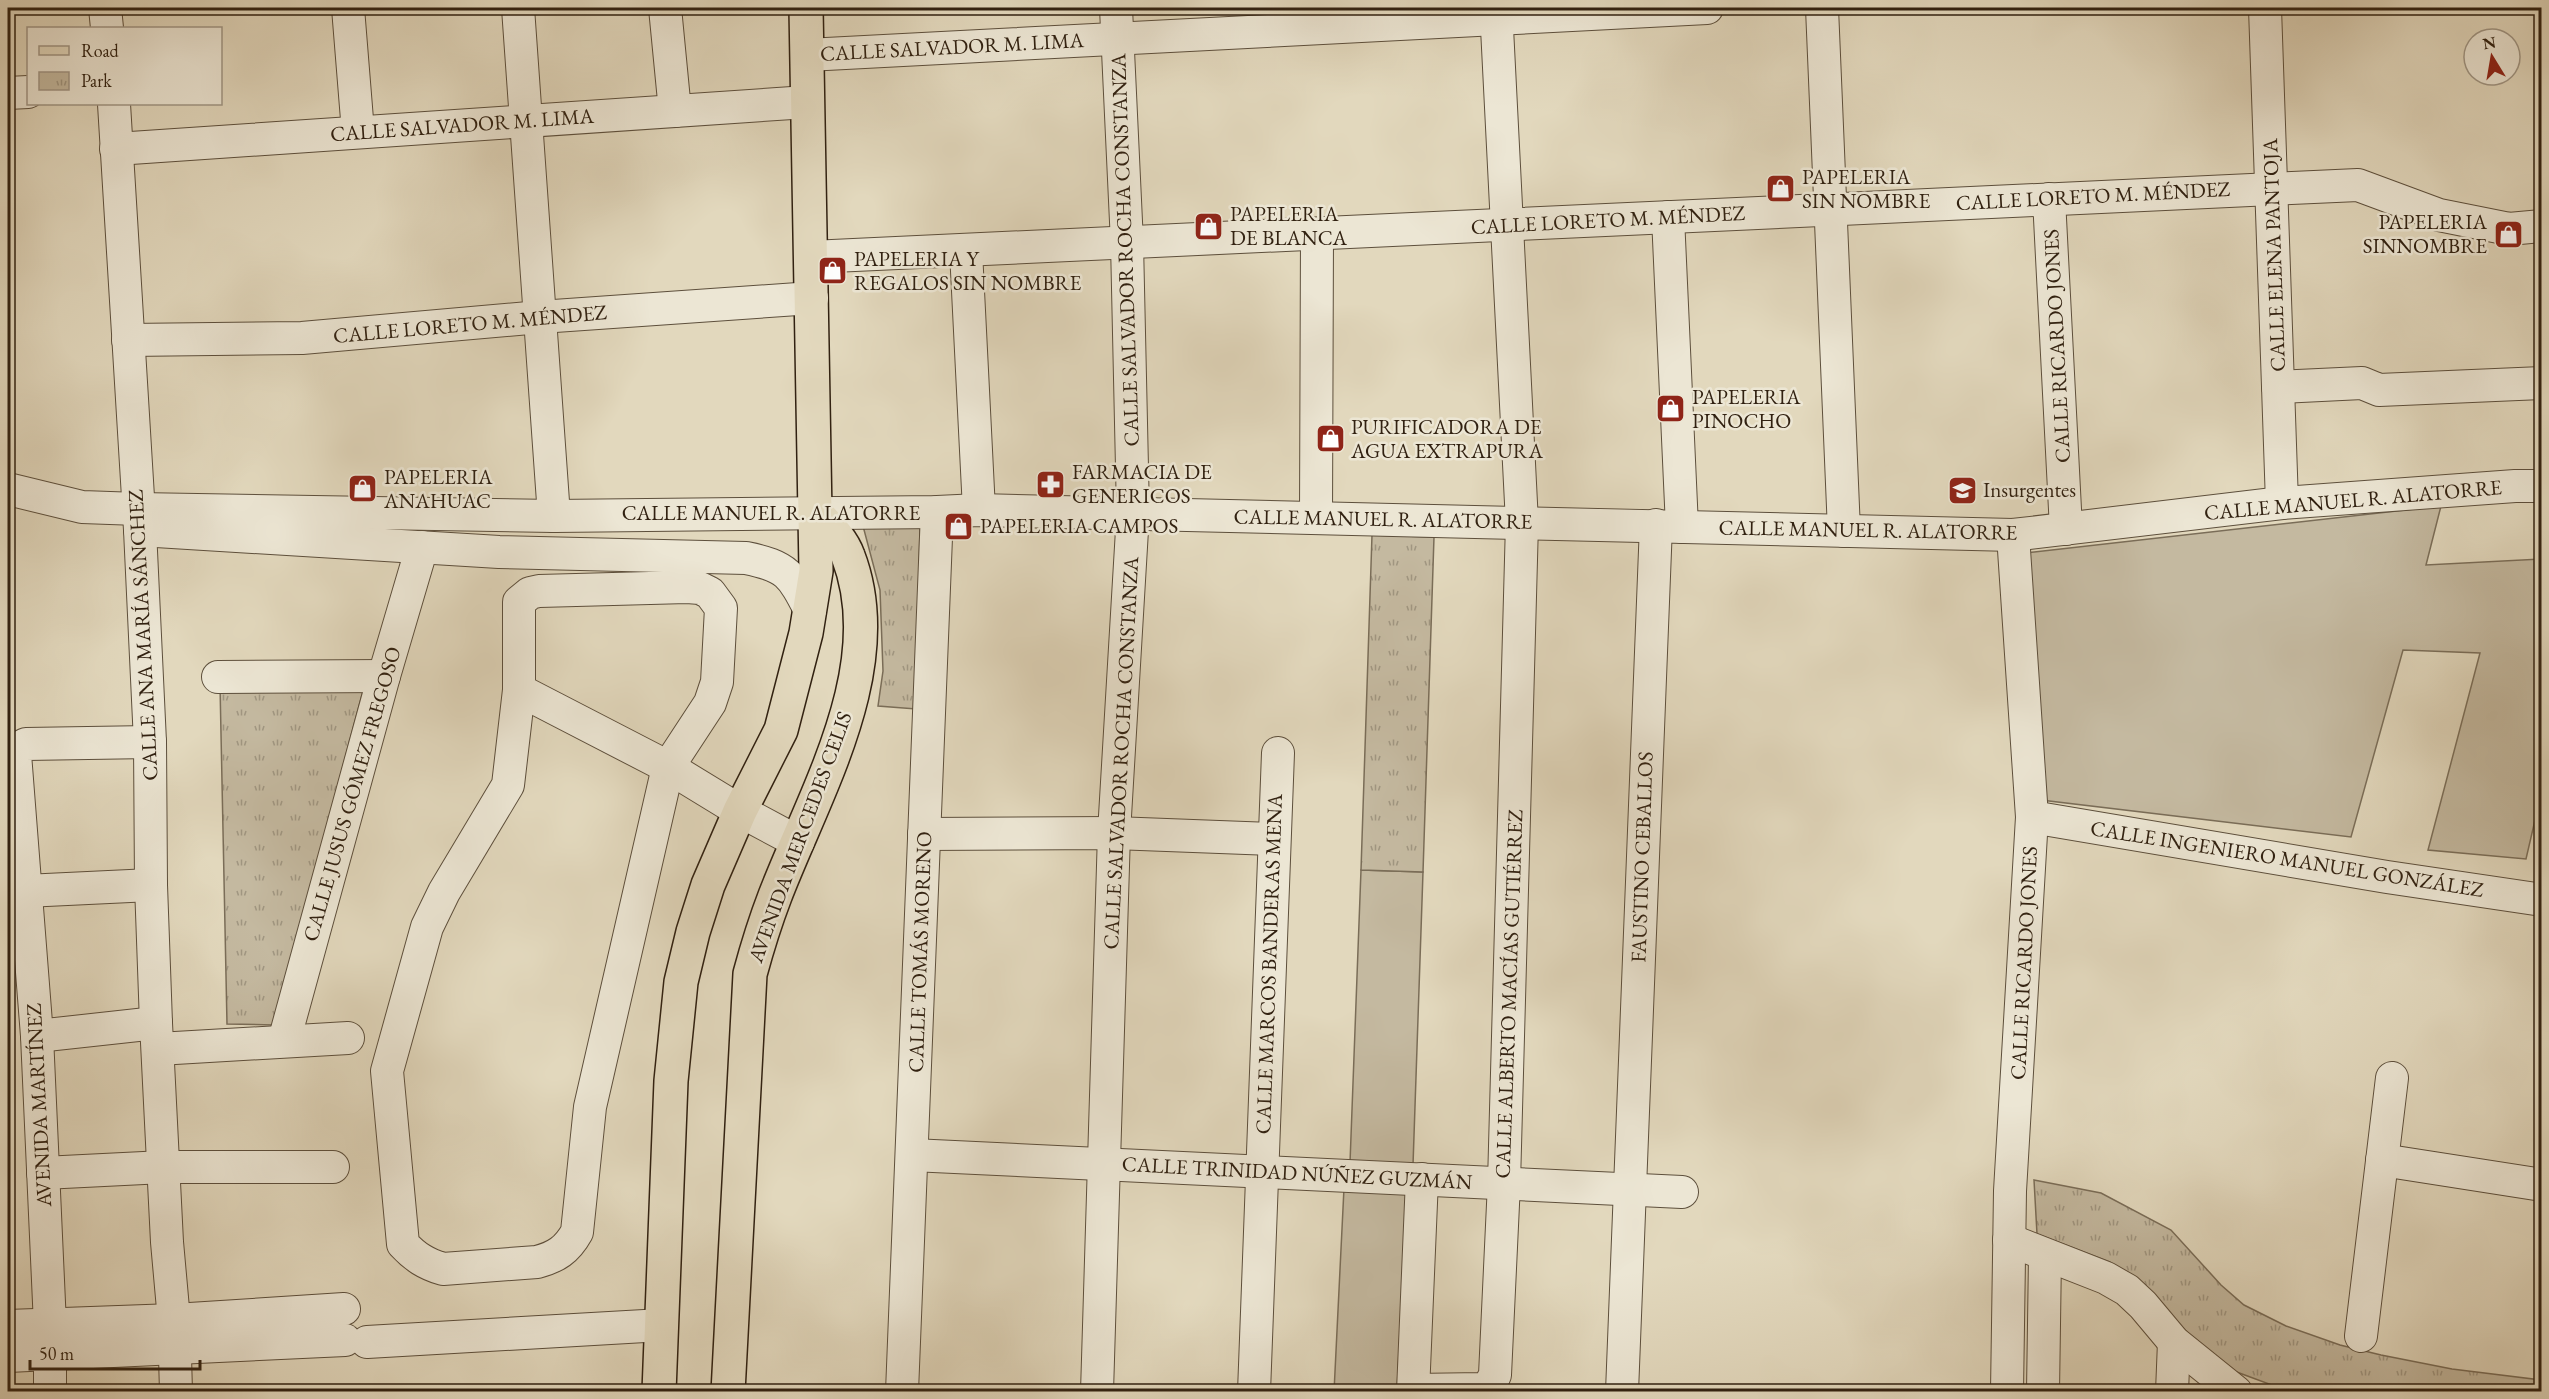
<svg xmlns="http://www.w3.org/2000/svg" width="2549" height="1399" font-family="'EB Garamond',serif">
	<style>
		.grass { fill: #c4b9a0; stroke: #7a6d58; stroke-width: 1.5 }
		.park { fill: url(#park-tufts); stroke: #7a6d58; stroke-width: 1.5 }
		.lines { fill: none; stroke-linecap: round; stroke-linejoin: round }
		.minor-casing { stroke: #5d4f3c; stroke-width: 34 }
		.major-casing { stroke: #312111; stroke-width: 36 }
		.minor { stroke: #ece6d4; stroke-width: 32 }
		.major { stroke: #e2d8bd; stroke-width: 33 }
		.labels { text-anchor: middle; stroke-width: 5; stroke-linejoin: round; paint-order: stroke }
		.street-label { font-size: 21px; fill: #312111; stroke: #ece6d4 }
		.poi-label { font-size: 21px; fill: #312111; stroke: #ece6d4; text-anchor: start }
	</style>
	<defs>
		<pattern id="park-tufts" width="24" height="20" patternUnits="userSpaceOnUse" patternTransform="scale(1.5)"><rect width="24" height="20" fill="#c4b9a0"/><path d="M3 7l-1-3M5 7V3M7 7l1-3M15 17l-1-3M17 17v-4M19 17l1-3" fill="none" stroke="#a09681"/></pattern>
	</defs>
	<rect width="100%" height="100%" fill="#e2d8bd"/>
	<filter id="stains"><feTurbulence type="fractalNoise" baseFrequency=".00333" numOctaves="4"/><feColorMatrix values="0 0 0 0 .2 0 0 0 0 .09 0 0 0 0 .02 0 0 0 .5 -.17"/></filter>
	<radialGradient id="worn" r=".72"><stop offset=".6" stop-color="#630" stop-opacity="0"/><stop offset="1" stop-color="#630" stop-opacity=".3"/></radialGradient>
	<g class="grass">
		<path d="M2441,506L2426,565L2541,559L2542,790L2526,859L2428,850L2480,653L2403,650L2351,837L2041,800L2026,553Z"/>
		<path d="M1361,870L1423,872L1413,1165L1350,1163Z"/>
		<path d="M1344,1188L1407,1191L1397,1391L1334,1392Z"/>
	</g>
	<g class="park">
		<path d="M863,526H920L916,709L878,706L883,671L880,590Z"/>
		<path d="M1372,535L1434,537L1423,872L1361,870Z"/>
		<path d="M220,685L364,687L274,1025L227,1024Z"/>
		<path d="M2034,1180L2101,1193L2171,1230L2221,1285L2244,1305L2286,1326L2340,1345L2381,1355L2452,1369L2541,1380V1391H2288L2234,1371L2176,1326L2140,1284L2110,1262L2037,1234Z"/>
	</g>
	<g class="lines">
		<defs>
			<g id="minor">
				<path d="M105,8L107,28"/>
				<path d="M348,8L358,132"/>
				<path d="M518,8L554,516"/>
				<path d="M665,8L675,111"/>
				<path d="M1822,8L1844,531"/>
				<path d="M2265,8L2282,503"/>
				<path d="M807,55L1707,8"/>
				<path d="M8,93L28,92"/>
				<path d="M114,104L140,530L150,742L151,885L156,1023L167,1242L174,1320L176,1392"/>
				<path d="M116,149L807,102"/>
				<path d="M2049,199L2066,529"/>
				<path d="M1668,217L1682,527"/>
				<path d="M966,251L979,510"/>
				<path d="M811,257L2358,185L2439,215L2509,229L2542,226"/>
				<path d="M128,340L302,338L540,317L812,298"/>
				<path d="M2278,387L2362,383L2379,390L2542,383"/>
				<path d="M8,489L82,507L138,509L554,516L937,512L979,510L2013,535L2282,503L2515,486H2542"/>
				<path d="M1316,518L1317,234"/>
				<path d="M140,530L499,552L746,558C787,566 792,575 810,610"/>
				<path d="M687,587L700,588L710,593L721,608L717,682L710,703L668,767L590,1107L577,1232C567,1250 556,1257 537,1262L443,1269C426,1264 415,1257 403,1244L387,1071L427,927L444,892L508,785L519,690V602L530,593L539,591Z"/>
				<path d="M218,677L384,676"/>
				<path d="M519,690L668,767L740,811L798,842"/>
				<path d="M2032,817L2387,877L2542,900"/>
				<path d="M924,834L1114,833L1273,839"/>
				<path d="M25,891L151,885"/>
				<path d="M37,1036L156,1023"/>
				<path d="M284,1041L384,676L422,547"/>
				<path d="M158,1049L348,1038"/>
				<path d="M912,1155L1682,1192"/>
				<path d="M2382,1160L2542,1185"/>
				<path d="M43,1173L164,1167H333"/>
				<path d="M2009,1240L2106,1278L2127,1290L2143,1305L2174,1342L2236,1392"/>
				<path d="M8,1326L174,1320L344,1309"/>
				<path d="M2361,1336L2392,1078"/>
				<path d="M367,1342L662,1325"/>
				<path d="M8,1356L345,1340"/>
				<path d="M1413,1390L1482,1389L1488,1388L1495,1375L1504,1183L1522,523L1496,8"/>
				<path d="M50,1392V1325L37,1036L15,754L18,748L26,744L150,742"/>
				<path d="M902,1392L937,512"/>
				<path d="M1097,1392L1114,833L1133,513L1127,243L1116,8"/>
				<path d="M1254,1392L1278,753"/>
				<path d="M1413,1392L1422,1179"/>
				<path d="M1622,1392L1656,525"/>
				<path d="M2007,1392L2010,1191L2032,817L2013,535"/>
				<path d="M2043,1392L2045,1256"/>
				<path d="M2172,1392L2174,1342"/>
			</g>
			<g id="major">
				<path d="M659,1392L671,1081L681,982L693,932L708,885L740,811L781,730L806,633L816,571L806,8"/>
				<path d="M728,1392L750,974C757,948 765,922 775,896C814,794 891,667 848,556C842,539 827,525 815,512"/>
			</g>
		</defs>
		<use href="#minor" class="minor-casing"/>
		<use href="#major" class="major-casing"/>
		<use href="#minor" class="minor"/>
		<use href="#major" class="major"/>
	</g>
	<defs>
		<symbol id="shop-square" viewBox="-11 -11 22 22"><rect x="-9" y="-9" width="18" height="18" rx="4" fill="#8f2418" stroke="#ece6d4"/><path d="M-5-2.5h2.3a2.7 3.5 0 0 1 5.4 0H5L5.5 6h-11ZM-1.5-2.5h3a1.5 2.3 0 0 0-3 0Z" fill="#fff"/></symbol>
		<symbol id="pharmacy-square" viewBox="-11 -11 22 22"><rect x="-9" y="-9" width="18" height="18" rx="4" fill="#8f2418" stroke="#ece6d4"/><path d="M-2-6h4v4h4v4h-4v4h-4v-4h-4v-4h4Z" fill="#fff"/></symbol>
		<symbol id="school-square" viewBox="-11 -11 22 22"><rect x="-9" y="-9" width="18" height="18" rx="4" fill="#8f2418" stroke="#ece6d4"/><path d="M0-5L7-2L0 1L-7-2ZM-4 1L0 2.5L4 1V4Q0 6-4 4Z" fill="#fff"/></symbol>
	</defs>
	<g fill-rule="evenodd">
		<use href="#shop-square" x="1764" y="172" width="33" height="33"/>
		<use href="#shop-square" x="1192" y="210" width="33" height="33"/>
		<use href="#shop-square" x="2492" y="218" width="33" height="33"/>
		<use href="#shop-square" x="816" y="254" width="33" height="33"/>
		<use href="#shop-square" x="1654" y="392" width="33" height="33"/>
		<use href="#shop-square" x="1314" y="422" width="33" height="33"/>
		<use href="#pharmacy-square" x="1034" y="468" width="33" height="33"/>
		<use href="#shop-square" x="346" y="472" width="33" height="33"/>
		<use href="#school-square" x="1946" y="474" width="33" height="33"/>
		<use href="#shop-square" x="942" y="510" width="33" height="33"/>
	</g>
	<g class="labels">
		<g class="street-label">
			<text transform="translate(952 47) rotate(-3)" y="7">CALLE SALVADOR M. LIMA</text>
			<text transform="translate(462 125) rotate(-4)" y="7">CALLE SALVADOR M. LIMA</text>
			<text transform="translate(2093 196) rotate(-3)" y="7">CALLE LORETO M. MÉNDEZ</text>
			<text transform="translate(1608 220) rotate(-3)" y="7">CALLE LORETO M. MÉNDEZ</text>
			<text transform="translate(1125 250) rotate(-92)" y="7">CALLE SALVADOR ROCHA CONSTANZA</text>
			<text transform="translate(2274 255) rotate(-92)" y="7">CALLE ELENA PANTOJA</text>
			<text transform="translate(470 324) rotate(-5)" y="7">CALLE LORETO M. MÉNDEZ</text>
			<text transform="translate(2057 346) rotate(-93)" y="7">CALLE RICARDO JONES</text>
			<text transform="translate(2353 500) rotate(-5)" y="7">CALLE MANUEL R. ALATORRE</text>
			<text x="771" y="520">CALLE MANUEL R. ALATORRE</text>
			<text transform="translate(1383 519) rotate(1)" y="7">CALLE MANUEL R. ALATORRE</text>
			<text transform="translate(1868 530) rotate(1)" y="7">CALLE MANUEL R. ALATORRE</text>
			<text transform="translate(143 635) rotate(-93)" y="7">CALLE ANA MARÍA SÁNCHEZ</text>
			<text transform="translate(1121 753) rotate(-87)" y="7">CALLE SALVADOR ROCHA CONSTANZA</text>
			<text transform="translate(352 794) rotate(-74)" y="7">CALLE JUSUS GÓMEZ FREGOSO</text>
			<text transform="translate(800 837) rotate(-70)" y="7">AVENIDA MERCEDES CELIS</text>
			<text transform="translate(1642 857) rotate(-88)" y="7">FAUSTINO CEBALLOS</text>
			<text transform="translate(2287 859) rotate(9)" y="7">CALLE INGENIERO MANUEL GONZÁLEZ</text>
			<text transform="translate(920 952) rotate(-88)" y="7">CALLE TOMÁS MORENO</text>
			<text transform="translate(2024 963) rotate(-87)" y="7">CALLE RICARDO JONES</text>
			<text transform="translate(1269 964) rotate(-88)" y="7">CALLE MARCOS BANDERAS MENA</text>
			<text transform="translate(1509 994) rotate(-88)" y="7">CALLE ALBERTO MACÍAS GUTIÉRREZ</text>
			<text transform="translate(39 1105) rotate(-93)" y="7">AVENIDA MARTÍNEZ</text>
			<text transform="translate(1297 1173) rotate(3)" y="7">CALLE TRINIDAD NÚÑEZ GUZMÁN</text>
		</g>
		<g class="poi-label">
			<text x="1802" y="184">PAPELERIA<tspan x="1802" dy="24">SIN NOMBRE</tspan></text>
			<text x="1230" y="221">PAPELERIA<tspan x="1230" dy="24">DE BLANCA</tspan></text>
			<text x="2487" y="229" text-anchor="end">PAPELERIA<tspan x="2487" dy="24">SINNOMBRE</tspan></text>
			<text x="854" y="266">PAPELERIA Y<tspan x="854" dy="24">REGALOS SIN NOMBRE</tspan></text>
			<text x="1692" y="404">PAPELERIA<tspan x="1692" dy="24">PINOCHO</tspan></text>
			<text x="1351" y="434">PURIFICADORA DE<tspan x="1351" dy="24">AGUA EXTRAPURA</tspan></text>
			<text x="1072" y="479">FARMACIA DE<tspan x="1072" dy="24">GENERICOS</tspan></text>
			<text x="384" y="484">PAPELERIA<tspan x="384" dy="24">ANAHUAC</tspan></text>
			<text x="1983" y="497">Insurgentes</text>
			<text x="980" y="533">PAPELERIA CAMPOS</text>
		</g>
	</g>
	<rect width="2549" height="1399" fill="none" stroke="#e2d8bd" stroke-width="30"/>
	<rect x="9" y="9" width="2531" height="1381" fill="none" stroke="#312111" stroke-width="3"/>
	<rect x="15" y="15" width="2519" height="1369" fill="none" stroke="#312111" stroke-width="1.5"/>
	<rect x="27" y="27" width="195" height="78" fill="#ece6d4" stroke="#a19786" stroke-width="1.5"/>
	<rect x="39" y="46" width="30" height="9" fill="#e2d8bd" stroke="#a19786" stroke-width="1.5"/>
	<text x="81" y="57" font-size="18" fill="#312111">Road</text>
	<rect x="39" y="72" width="30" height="18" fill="url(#park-tufts)" stroke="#a19786" stroke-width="1.5"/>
	<text x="81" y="87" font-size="18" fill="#312111">Park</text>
	<g transform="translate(2492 57) rotate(349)"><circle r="28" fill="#ece6d4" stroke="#a19786" stroke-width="1.5"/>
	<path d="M0-4.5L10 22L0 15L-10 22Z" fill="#8f2418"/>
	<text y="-9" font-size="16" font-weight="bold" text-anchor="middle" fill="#312111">N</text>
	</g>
	<path d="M30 1360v9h170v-9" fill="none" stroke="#312111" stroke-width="3"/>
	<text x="39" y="1360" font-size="18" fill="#312111" stroke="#ece6d4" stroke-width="4.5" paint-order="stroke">50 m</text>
	<rect width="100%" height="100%" filter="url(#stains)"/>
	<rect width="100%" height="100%" fill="url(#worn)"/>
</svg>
